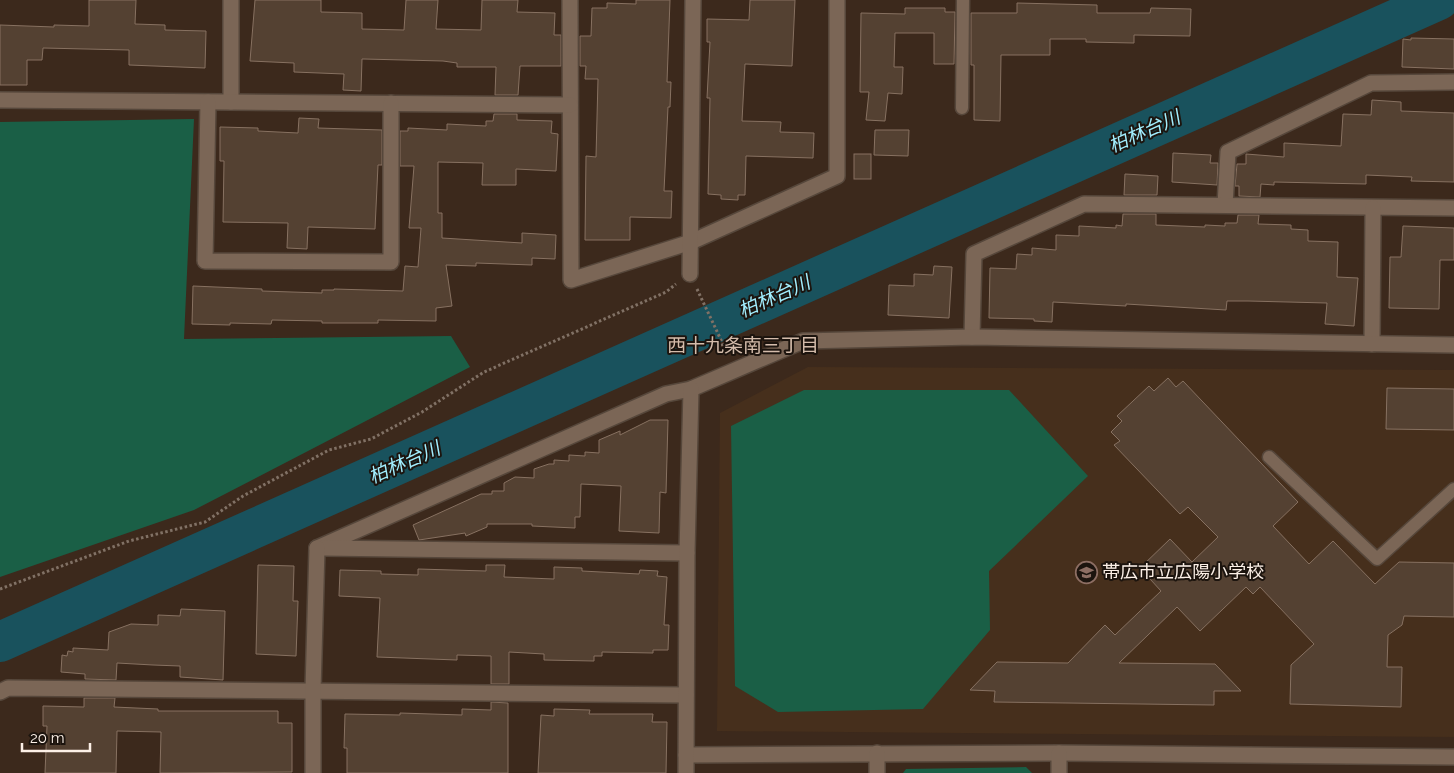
<svg xmlns="http://www.w3.org/2000/svg" width="1454" height="773" font-family="Raleway,'Noto Sans JP',sans-serif">
	<style>
		.built { fill: #462f1c }
		.green { fill: #1a5f46 }
		.lines { fill: none; stroke-linecap: round; stroke-linejoin: round }
		.river { stroke: #19525d; stroke-width: 40 }
		.building { fill: #544132; stroke: #877161 }
		.lane-casing { stroke: #56473b; stroke-width: 15 }
		.street-casing { stroke: #56473b; stroke-width: 18 }
		.path { stroke: #817165; stroke-width: 3; stroke-dasharray: 2.5 2.5; stroke-linecap: butt }
		.lane { stroke: #7b6656; stroke-width: 12 }
		.street { stroke: #7b6656; stroke-width: 15 }
		.labels { text-anchor: middle; stroke-width: 4; stroke-linejoin: round; paint-order: stroke }
		.poi-label { font-size: 18px; fill: #fcf0e7; stroke: #1c140e; text-anchor: start }
		.water-label { font-size: 19px; font-style: italic; fill: #a2eefe; stroke: #1c140e }
		.neighbourhood-label { font-size: 19px; fill: #d4bcab; stroke: #1c140e }
	</style>
	<rect width="100%" height="100%" fill="#3c291c"/>
	<path class="built" d="M808,367L1454,370V737L717,731L720,413Z"/>
	<g class="green">
		<path d="M194,119L184,339L451,336L470,367L194,510L0,577V122Z"/>
		<path d="M804,390H1009L1088,476L989,571L990,630L923,709L778,712L735,686L731,426Z"/>
		<path d="M1026,767L1032,773H903L906,769Z"/>
	</g>
	<g class="lines">
		<path class="river" d="M0,642L1439,0"/>
	</g>
	<g class="building">
		<path d="M89,0H136L135,24L165,25V30L206,31L205,68L129,65V50L43,48L42,60H27V85H0V25L54,27V25L89,26Z"/>
		<path d="M255,0H321V12L362,13V29L404,30L406,0H438L436,29L481,30L482,0H518L517,12L555,13L554,35H561V66H520L518,95H495L496,67H457V63L443,61L364,59H362L361,91L343,90L344,74L294,72V63L250,61Z"/>
		<path d="M636,0H670L667,82H671L670,107H668L664,191H672L671,218L630,217V240H585L586,156L596,157L598,79H585L586,66H580V36H591L592,8H607V3L636,4Z"/>
		<path d="M750,0H795L792,66L745,64L742,121L781,122L780,132L814,133L813,158L746,156L745,195H738V200L721,199V195L708,194L710,98H707L710,42H707V19L749,20Z"/>
		<path d="M1017,3L1097,5V13H1150L1151,8L1191,9L1190,36L1134,35V43L1086,42V39H1050V55H1001L1000,121L974,120V65H971V13H1017Z"/>
		<path d="M905,8H945V12H955L954,64H934V33H895L894,67H903L902,94L888,93L885,121L866,120L869,92H860L861,13L905,14Z"/>
		<path d="M1411,38L1454,39V69L1402,67L1403,39L1411,40Z"/>
		<path d="M1372,100L1401,102V111L1454,113V182L1411,181L1412,177L1366,175V184L1274,182V185L1261,184L1260,197L1239,196V186H1235L1237,164H1246V154L1284,157V143L1341,146L1343,114L1371,115Z"/>
		<path d="M494,114H517V120L552,121L551,133L558,134L556,171L516,169V185H482L483,163L438,162V213H442V238L522,243V233L556,235L555,259L532,258V265L476,263V266L446,265L452,306L436,308V321L378,320V323H322V321L272,320L271,324L230,323V325L192,324L193,286L262,289V291L322,293V290H334V289L403,291L405,266L418,267L421,228H409L414,166H400V131H408V128L447,130V124L486,126V121H493Z"/>
		<path d="M299,118L319,119L318,128L382,130V165H378L375,229L308,227L307,249L287,248L288,223L223,222L224,161H220V127L258,128V131L298,133Z"/>
		<path d="M875,130H909L908,156L874,155Z"/>
		<path d="M1173,153L1211,155L1210,163H1218L1217,185L1172,182Z"/>
		<rect x="854" y="154" width="17" height="25"/>
		<path d="M1125,174L1158,176L1157,195H1124Z"/>
		<path d="M1123,214H1156V225L1205,227V225L1225,226V223H1237L1238,215H1259L1258,224L1291,225V229L1308,230V241L1338,242L1337,277L1358,278L1354,326L1325,324L1327,303L1248,301H1227L1226,310L1126,304V306L1053,302L1052,322L1034,321V319L989,318L990,268L1016,269L1017,254L1032,255V248L1056,250V235L1079,236V226L1116,228V225L1122,226Z"/>
		<path d="M1403,226L1454,228V260H1440L1439,309L1389,308L1390,257H1401Z"/>
		<path d="M934,266L952,267L949,318L888,315L889,285L914,286V274L933,275Z"/>
		<path d="M1168,378L1176,387L1183,381L1298,502L1273,526L1309,564L1333,541L1375,584L1399,562L1454,563V617L1404,616L1402,625L1388,635L1387,667H1402L1401,707L1290,704L1291,665L1314,644L1260,587L1253,594L1246,587L1200,631L1177,607L1119,663L1215,664L1241,691H1214V705L994,702L995,691L970,690L997,662L1068,663L1105,625L1115,635L1161,591L1140,568L1170,539L1192,562L1218,537L1188,507L1180,514L1114,445L1120,441L1111,432L1122,421L1117,416L1149,386L1154,391Z"/>
		<path d="M1387,388L1454,389V430L1386,429Z"/>
		<path d="M650,420H668L666,493L660,492L659,533L619,531L621,486L581,484L580,517H575V528L532,526V524H487V527L466,536L465,533L419,540L413,525L481,494H492V491H504V483L515,477L534,478V469L549,464H554V460L569,461V455L585,456V452L599,453V440L620,431V435Z"/>
		<path d="M258,565L294,566L293,601H298L296,656L256,654Z"/>
		<path d="M486,565H505L504,577L554,579V567L582,568V571L639,574L640,570L658,571L657,576L667,577L664,625H669L668,650H653V653L602,652V656H594V661L544,660V654L509,652V684H491V656L457,655V660L377,657L380,598L339,596L340,570L381,571V574L418,575V569L486,571Z"/>
		<path d="M181,609L225,611L223,680L180,677V666L153,665L117,663L116,680L85,679V674L61,672L62,655L67,656L68,651L73,652V648L108,650L109,632L131,624L158,625V615L180,616Z"/>
		<path d="M84,698H115L114,707L158,709V711H278V723H292V772L160,773L161,732L117,731L116,773H45L47,726H43V706L84,707Z"/>
		<path d="M491,702L508,703V773H347V748H344L345,714L400,715V713L462,715V709L491,710Z"/>
		<path d="M554,709L590,710L589,714H653L652,722H667L666,773H538L541,715L554,716Z"/>
	</g>
	<g class="lines">
		<defs>
			<g id="lane">
				<path d="M962,108L963,0"/>
				<path d="M1269,457L1377,559L1454,489"/>
			</g>
			<g id="street">
				<path d="M231,0V102"/>
				<path d="M570,0L571,280L691,242L837,176V0"/>
				<path d="M0,100L570,105"/>
				<path d="M208,102L205,261L391,262V103"/>
				<path d="M1225,205L1228,152L1371,83L1454,82"/>
				<path d="M690,274L693,0"/>
				<path d="M972,337L974,254L1084,204L1454,208"/>
				<path d="M1372,344L1373,208"/>
				<path d="M317,548L666,394L691,389L803,341L972,337L1454,345"/>
				<path d="M323,548L687,553"/>
				<path d="M0,692L8,688L686,695"/>
				<path d="M686,755L1059,753L1454,757"/>
				<path d="M313,773V690L317,548"/>
				<path d="M686,773L687,553L691,389"/>
				<path d="M877,773V753"/>
				<path d="M1059,773V753"/>
			</g>
		</defs>
		<use href="#lane" class="lane-casing"/>
		<use href="#street" class="street-casing"/>
		<g class="path">
			<path d="M697,289L721,340L725,354"/>
			<path d="M0,589L129,541L205,522L243,496L329,450L371,439L422,412L484,372L666,292L676,284"/>
		</g>
		<use href="#lane" class="lane"/>
		<use href="#street" class="street"/>
	</g>
	<defs>
		<symbol id="school-ring" viewBox="-11 -11 22 22"><circle r="9.5" fill="#1c140e" stroke="#8d6e63" stroke-width="1.5"/><path d="M0-5L7-2L0 1L-7-2ZM-4 1L0 2.5L4 1V4Q0 6-4 4Z" fill="#8d6e63"/></symbol>
	</defs>
	<g fill-rule="evenodd">
		<use href="#school-ring" x="1074" y="560" width="25" height="25"/>
	</g>
	<g class="labels">
		<g class="poi-label">
			<text x="1102" y="578">帯広市立広陽小学校</text>
		</g>
		<g class="water-label">
			<text transform="translate(1144 131) rotate(-24)" y="7">柏林台川</text>
			<text transform="translate(774 296) rotate(-24)" y="7">柏林台川</text>
			<text transform="translate(404 462) rotate(-24)" y="7">柏林台川</text>
		</g>
		<g class="neighbourhood-label">
			<text x="743" y="352">西十九条南三丁目</text>
		</g>
	</g>
	<path d="M22 743v8h68v-8" fill="none" stroke="#fcf0e7" stroke-width="2.5"/>
	<text x="30" y="743" font-size="15" fill="#fcf0e7" stroke="#1c140e" stroke-width="4" paint-order="stroke">20 m</text>
</svg>
